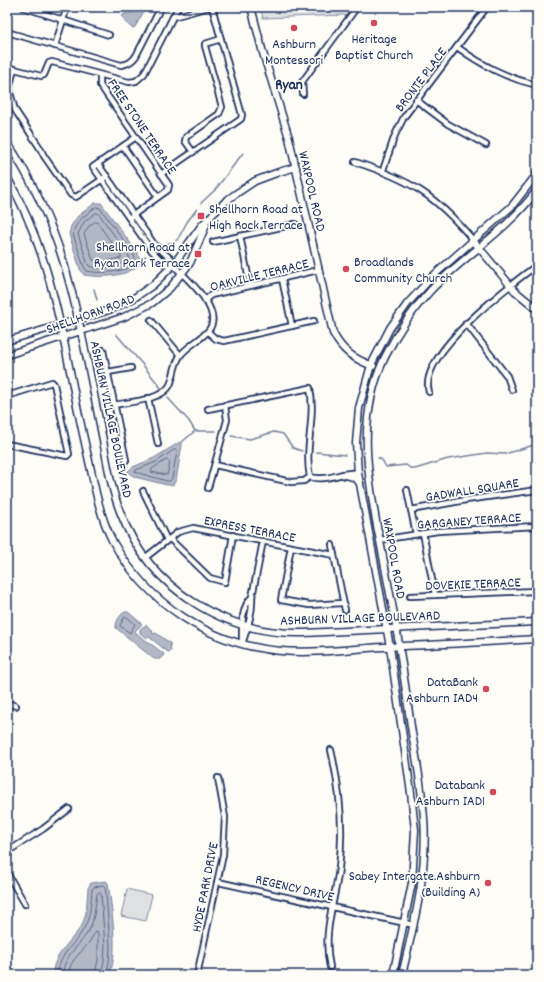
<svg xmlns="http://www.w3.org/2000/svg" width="544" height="982" font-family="Dekko,sans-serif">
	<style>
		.green { fill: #e0e1e3; stroke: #7e88a0 }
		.water { fill: #b3b8c5; stroke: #76819c }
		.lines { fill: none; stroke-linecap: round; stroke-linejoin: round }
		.shore { stroke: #586687; stroke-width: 1 }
		.stream { stroke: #76819c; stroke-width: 1.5 }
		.street-casing { stroke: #1b2f5e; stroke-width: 8 }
		.secondary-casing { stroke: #1b2f5e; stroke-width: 9 }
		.street { stroke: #fdfcf7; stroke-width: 4.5 }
		.secondary { stroke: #fdfcf7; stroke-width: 6 }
		.poi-dot { fill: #d1495b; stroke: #fdfcf7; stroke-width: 1.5 }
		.labels { text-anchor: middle; stroke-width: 3.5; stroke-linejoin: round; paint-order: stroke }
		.poi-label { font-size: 14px; fill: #1b2f5e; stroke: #fdfcf7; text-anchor: end }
		.street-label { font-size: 14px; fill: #1b2f5e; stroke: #fdfcf7 }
		.neighbourhood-label { font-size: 15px; font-weight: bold; fill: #1b2f5e; stroke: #fdfcf7 }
	</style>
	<rect width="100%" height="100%" fill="#fdfcf7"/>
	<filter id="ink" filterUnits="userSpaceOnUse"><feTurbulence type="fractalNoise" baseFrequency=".025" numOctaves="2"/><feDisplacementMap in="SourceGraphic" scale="8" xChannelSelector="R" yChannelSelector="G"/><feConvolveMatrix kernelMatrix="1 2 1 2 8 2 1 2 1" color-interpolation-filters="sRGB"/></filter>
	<g filter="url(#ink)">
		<g class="green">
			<path d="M260,7H354L347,16L343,15L263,18Z"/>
			<path d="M127,889L152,895L146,921L121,916Z"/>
		</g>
		<g class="water">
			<path d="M142,11L143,13L135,27L132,28L125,22L122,16L124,14Z"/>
			<path d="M95,203H101L137,252L141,262C131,277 100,278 84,275L80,269L69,234L71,226L78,216Z"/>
			<path d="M180,442H182V445L176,480L173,485H167L135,477L127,472L133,467L154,458Z"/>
			<path d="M125,612H128L141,623L142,624L135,631L136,633L163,653L164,655L160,659H154L116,628C115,623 120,614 125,612Z"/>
			<path d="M146,625L152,630L153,634L156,633L170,643L171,651L168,652L149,637L147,638L140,633V629Z"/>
			<path d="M106,881L108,883C111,901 120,962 108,975H55C46,963 76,936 82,925C87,914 87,900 88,888L91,883Z"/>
		</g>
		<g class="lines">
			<g class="shore">
				<path d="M96,207L100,208L133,253L136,261C131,273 98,274 87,271L84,267L73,234L75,227L81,219Z"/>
				<path d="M96,213L99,214L129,256V261C119,266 98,272 88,265L78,234L84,222Z"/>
				<path d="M95,222H97L121,256V258L103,262L93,260L84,234L89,226Z"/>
				<path d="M174,450H176L177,452L172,478L170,481H167L135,472L136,470L156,462Z"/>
				<path d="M167,460L170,462L167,475L151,472L152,469Z"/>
				<path d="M125,617H127L135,624L130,633L120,626Z"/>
				<path d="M58,975C57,954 78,943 85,926C91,915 91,901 92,889L94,887L103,885L105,887L106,893L110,946L109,962L106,975"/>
				<path d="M63,975C62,955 83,944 90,928C95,918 95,905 97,894L99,892L101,894L105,946L104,961L101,975"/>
				<path d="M69,975C68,962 80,954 87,945C91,941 92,935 97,931L98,933V960L95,975"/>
			</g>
			<g class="stream">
				<path d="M201,203L215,190L243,153"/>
				<path d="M166,244L174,242L178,239L187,222L197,209"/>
				<path d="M140,259L146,256"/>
				<path d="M94,289L97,300"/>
				<path d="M116,334L143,365L161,388"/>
				<path d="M168,398L189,421L195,431"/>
				<path d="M231,436L250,439L274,432L283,434L293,448L302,451"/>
				<path d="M182,442L195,431H216"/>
				<path d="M316,452L345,455"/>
				<path d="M378,458L382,460L386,467L406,465L410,468L415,469L448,459L487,453L505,454L537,444"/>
			</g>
			<defs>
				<g id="street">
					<path d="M23,7L109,35"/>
					<path d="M93,7H99"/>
					<path d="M173,17L209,7"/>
					<path d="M7,32L121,65C128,64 132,62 136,56L161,7"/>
					<path d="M55,46L67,7"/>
					<path d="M457,47C482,65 506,78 537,85"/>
					<path d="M7,67L41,76L44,75L49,63L52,62L129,82L136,81L144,74L178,7"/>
					<path d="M14,69L9,89L15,110L40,148L44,156L71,195L76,197L107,176"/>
					<path d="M100,75V85L169,185L168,190L129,218"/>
					<path d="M303,94L302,82L357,7"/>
					<path d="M416,100L448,124L486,145"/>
					<path d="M136,137L93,167L152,251L166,265H173"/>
					<path d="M123,146L158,197"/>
					<path d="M193,152L185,141L186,137L219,114L222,107L205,46V44L221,39"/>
					<path d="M355,162C411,180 435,195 473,240"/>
					<path d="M98,164L154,244L171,259L173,265"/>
					<path d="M383,170L395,135L404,117L487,7"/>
					<path d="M161,174L241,119L242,115L212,7"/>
					<path d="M240,236L250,285"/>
					<path d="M213,242L295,224"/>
					<path d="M282,279L292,326"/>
					<path d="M205,300L211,295L318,270"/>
					<path d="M151,320L180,355"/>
					<path d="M466,323L507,376L512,390"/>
					<path d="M208,332L216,339L224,341L314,321"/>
					<path d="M103,350L126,460"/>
					<path d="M108,372L131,368"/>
					<path d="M429,392C417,355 510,285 537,265"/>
					<path d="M7,396L52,382L54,384L69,454L67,456L7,444"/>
					<path d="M148,398L158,444"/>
					<path d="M114,405C129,402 163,400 170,385C174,376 174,365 180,356C186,347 199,341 207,332C227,312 186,278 173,265"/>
					<path d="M208,409L310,388C316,418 304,448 310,477"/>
					<path d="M215,465L291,482L304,481L310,477C328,482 341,471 358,473"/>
					<path d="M208,488L227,420L225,405"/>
					<path d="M407,490L416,534"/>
					<path d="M143,491L167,540"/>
					<path d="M411,510L466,500L537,490"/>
					<path d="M423,533L435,595"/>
					<path d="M170,539L210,578L225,582L233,535"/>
					<path d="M380,540L438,531L537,526"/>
					<path d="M332,545L345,610"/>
					<path d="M291,547L281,600L309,605L343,603"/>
					<path d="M146,557L178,532L193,528L334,555"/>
					<path d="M410,596L537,591"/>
					<path d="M242,641C242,626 241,607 252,597"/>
					<path d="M242,644C247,629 253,613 252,597L263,541"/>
					<path d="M7,703L16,706"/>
					<path d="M7,852L43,829L69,809"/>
					<path d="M7,873L25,904"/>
					<path d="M218,882L414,925"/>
					<path d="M330,967C322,933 335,901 339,868C344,828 340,789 331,750"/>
					<path d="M197,975L223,855L225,817L218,778"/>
				</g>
				<g id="secondary">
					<path d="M251,7L263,53L289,138L333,333C342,351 354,359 373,366"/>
					<path d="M7,142C36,186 57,234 70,285C83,334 92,385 102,435C107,462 111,489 121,514C150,589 225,635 304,633L537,622"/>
					<path d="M7,177C44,241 58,309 72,381C79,418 88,456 96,493C100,510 105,527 113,542C147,603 210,645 281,651C314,654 349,649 383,647C434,645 486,642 537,639"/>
					<path d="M476,244L515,291L537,309"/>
					<path d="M7,341L103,312L117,307L134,298L153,285L173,265L202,225L226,201L234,195L255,181L279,172L296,167"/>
					<path d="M7,355L124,317L152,303L170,288L190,263L206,225"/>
					<path d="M344,475C351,476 355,477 360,483"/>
					<path d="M393,975L412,883L415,830L411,793L390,647L358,473L356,443L359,408L371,365L390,328L408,303L433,276L512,206L537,174"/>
					<path d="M402,975C414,923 428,872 424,818C422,790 417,761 412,733C406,693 401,654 394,614C388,585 383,555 377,526C366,467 358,414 385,357C397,333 412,310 431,290C465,255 508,230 537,190"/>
				</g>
			</defs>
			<use href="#street" class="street-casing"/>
			<use href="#secondary" class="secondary-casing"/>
			<use href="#street" class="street"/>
			<use href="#secondary" class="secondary"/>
		</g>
	</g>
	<g class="poi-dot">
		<circle cx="374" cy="23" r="4"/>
		<circle cx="294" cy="28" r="4"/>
		<rect x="197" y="212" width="8" height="8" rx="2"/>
		<rect x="194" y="250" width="8" height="8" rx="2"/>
		<circle cx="346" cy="269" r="4"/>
		<circle cx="486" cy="689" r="4"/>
		<circle cx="493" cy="792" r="4"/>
		<circle cx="488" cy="883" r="4"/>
	</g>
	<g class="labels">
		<g class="poi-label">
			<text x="374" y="43" text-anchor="middle">Heritage<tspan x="374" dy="16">Baptist Church</tspan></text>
			<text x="294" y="48" text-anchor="middle">Ashburn<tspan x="294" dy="16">Montessori</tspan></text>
			<text x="209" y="213" text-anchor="start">Shellhorn Road at<tspan x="209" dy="16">High Rock Terrace</tspan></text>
			<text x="190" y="251">Shellhorn Road at<tspan x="190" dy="16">Ryan Park Terrace</tspan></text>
			<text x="354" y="266" text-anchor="start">Broadlands<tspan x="354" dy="16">Community Church</tspan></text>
			<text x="478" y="686">DataBank<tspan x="478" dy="16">Ashburn IAD4</tspan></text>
			<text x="485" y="789">Databank<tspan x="485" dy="16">Ashburn IAD1</tspan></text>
			<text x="480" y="880">Sabey Intergate.Ashburn<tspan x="480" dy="16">(Building A)</tspan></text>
		</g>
		<g class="street-label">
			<text transform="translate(420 79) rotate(-53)" y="5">BRONTE PLACE</text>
			<text transform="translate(143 126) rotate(56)" y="5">FREE STONE TERRACE</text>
			<text transform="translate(313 191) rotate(77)" y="5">WAXPOOL ROAD</text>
			<text transform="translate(259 274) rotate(-14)" y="5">OAKVILLE TERRACE</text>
			<text transform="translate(90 313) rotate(-20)" y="5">SHELLHORN ROAD</text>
			<text transform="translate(112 419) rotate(78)" y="5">ASHBURN VILLAGE BOULEVARD</text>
			<text transform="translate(472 489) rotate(-9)" y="5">GADWALL SQUARE</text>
			<text transform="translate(469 520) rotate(-4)" y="5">GARGANEY TERRACE</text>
			<text transform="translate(250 528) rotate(11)" y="5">EXPRESS TERRACE</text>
			<text transform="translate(395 558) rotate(80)" y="5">WAXPOOL ROAD</text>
			<text transform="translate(473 583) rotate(-2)" y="5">DOVEKIE TERRACE</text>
			<text transform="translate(360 617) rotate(-2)" y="5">ASHBURN VILLAGE BOULEVARD</text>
			<text transform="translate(204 887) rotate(-79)" y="5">HYDE PARK DRIVE</text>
			<text transform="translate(295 887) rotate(13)" y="5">REGENCY DRIVE</text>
		</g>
		<g class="neighbourhood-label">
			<text x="289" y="89">Ryan</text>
		</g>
	</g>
	<rect width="544" height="982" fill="none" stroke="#fdfcf7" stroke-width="24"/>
	<rect x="12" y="12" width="520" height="958" fill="none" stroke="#1b2f5e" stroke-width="1.5" filter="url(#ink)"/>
</svg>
